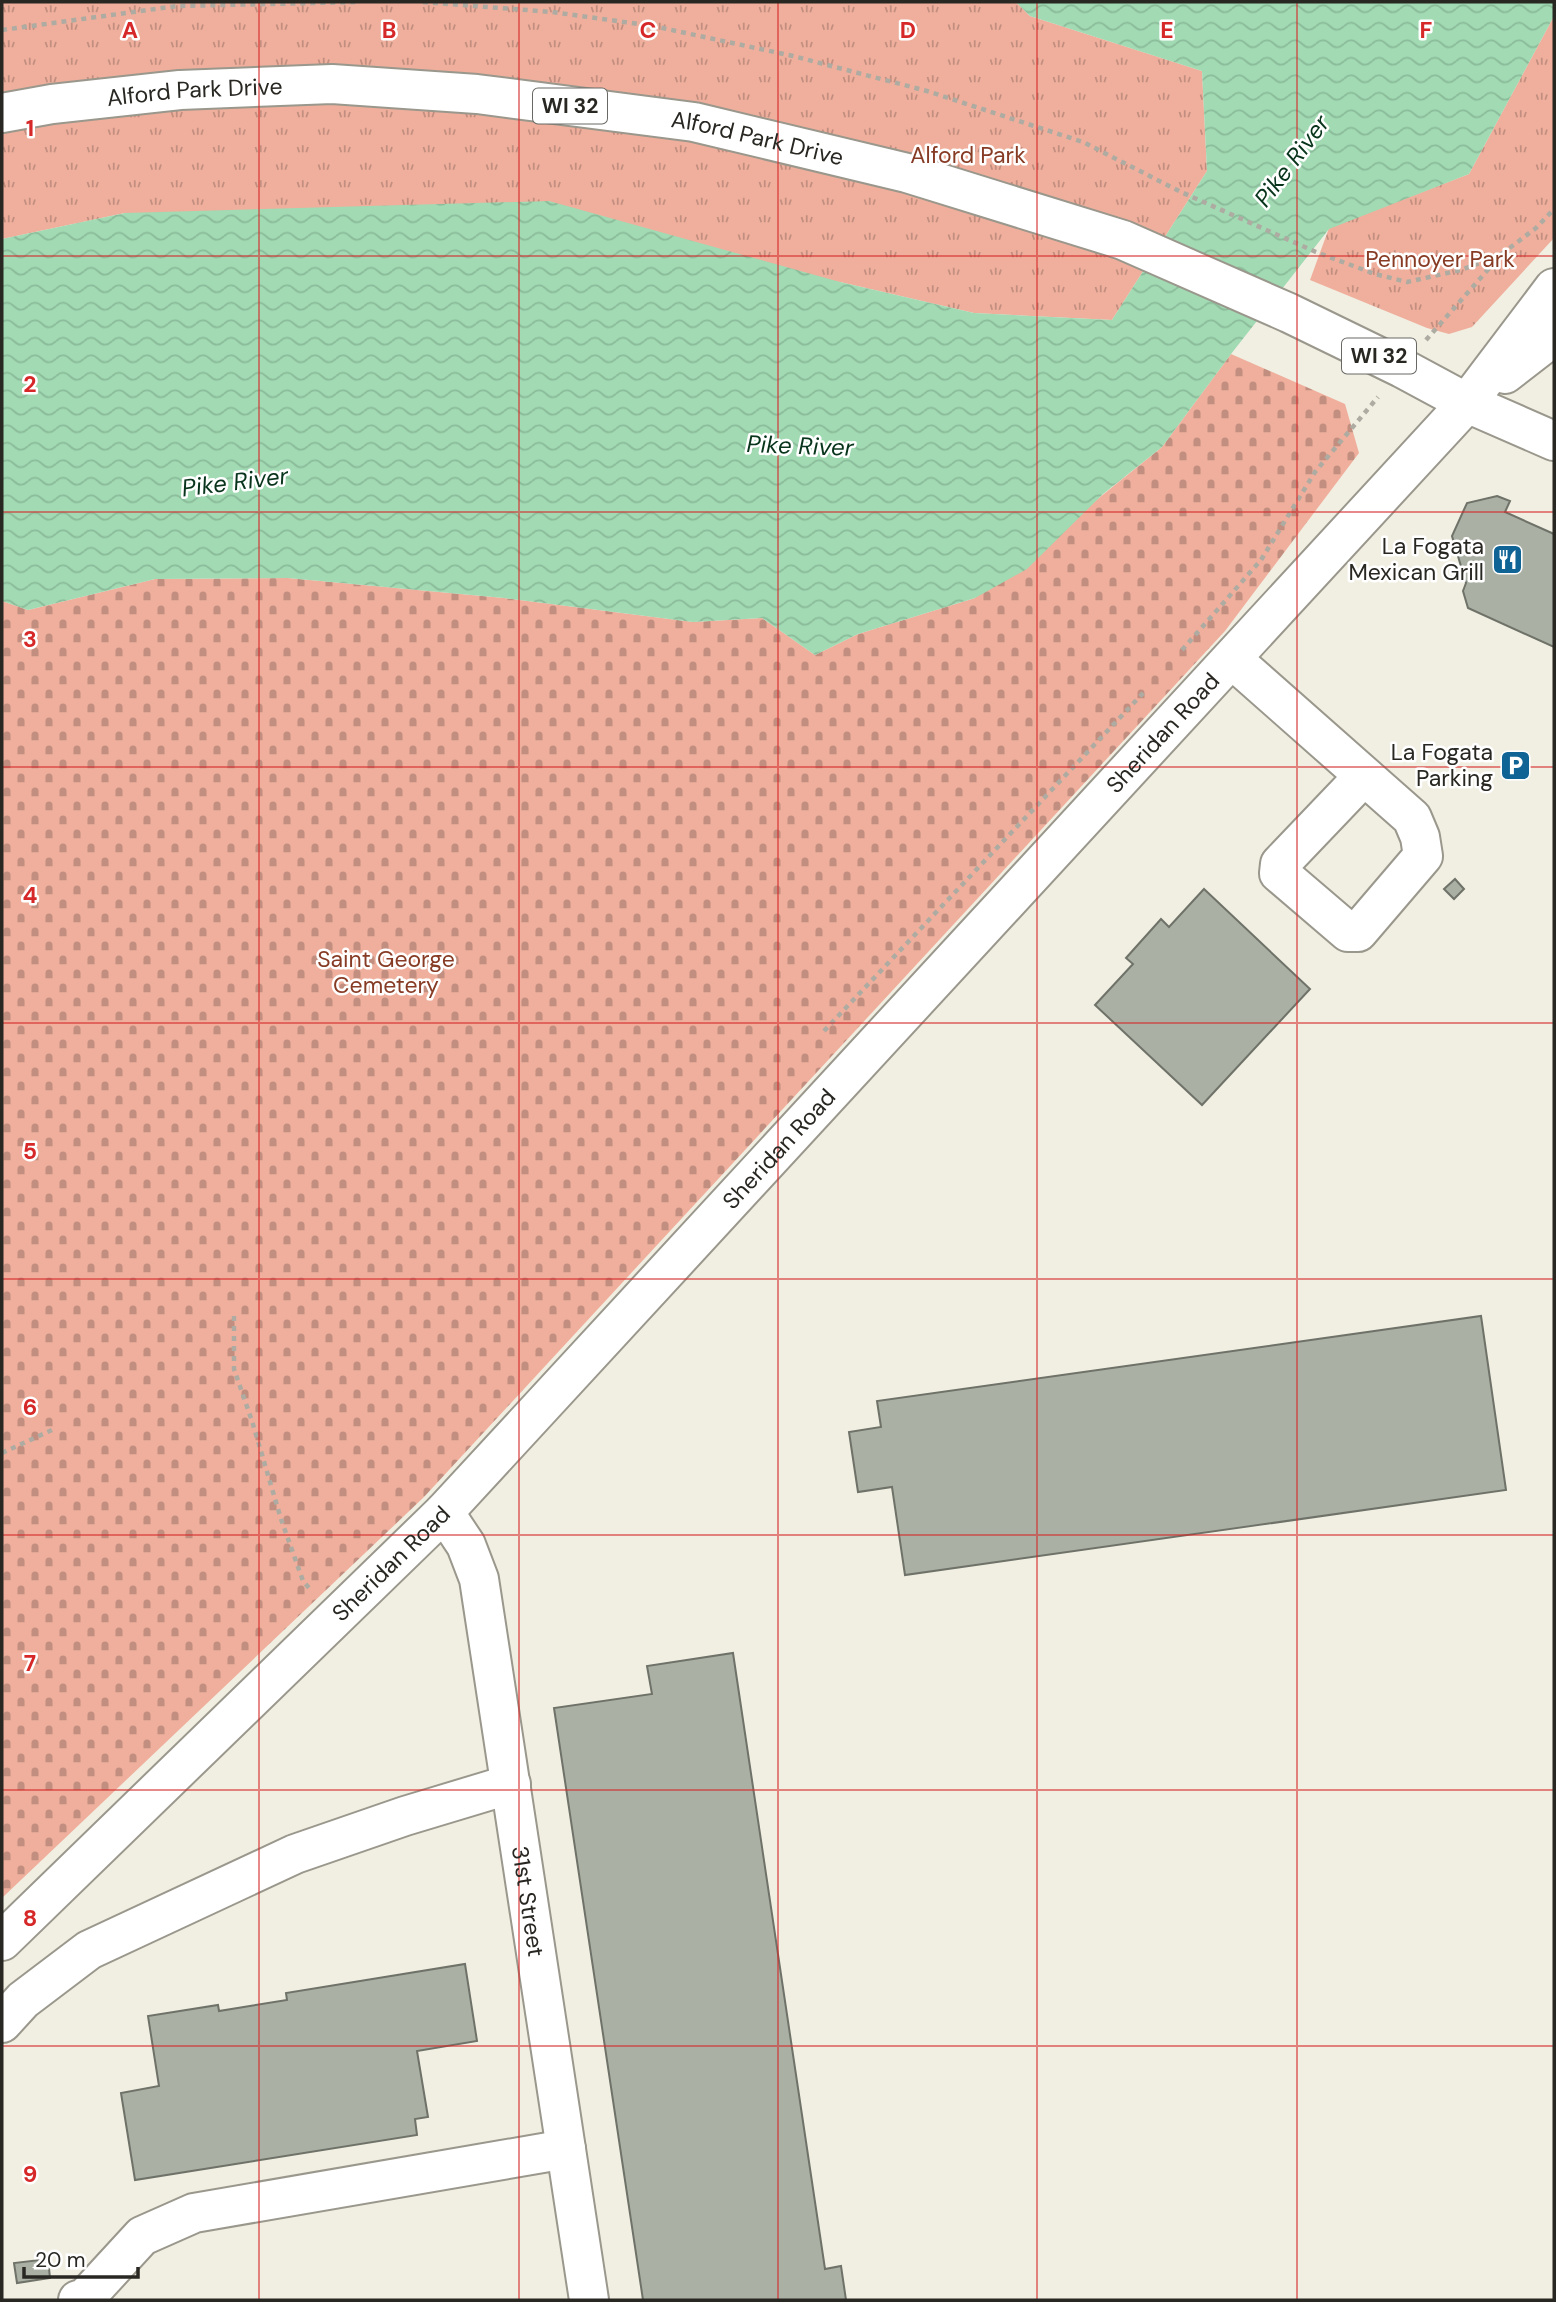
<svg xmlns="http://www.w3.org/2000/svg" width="1556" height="2302" font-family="'DM Sans',sans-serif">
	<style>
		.cemetery { fill: url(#cemetery-stones) }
		.park { fill: url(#park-tufts) }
		.water { fill: url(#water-waves) }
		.building { fill: #abb0a4; stroke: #6e7268; stroke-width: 2 }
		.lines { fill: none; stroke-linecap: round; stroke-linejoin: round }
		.minor-casing { stroke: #9a978c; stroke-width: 42 }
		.major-casing { stroke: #9a978c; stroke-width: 42 }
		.path { stroke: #aeaba2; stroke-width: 4.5; stroke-dasharray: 5 5; stroke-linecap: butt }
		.minor { stroke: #fff; stroke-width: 38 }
		.major { stroke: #fff; stroke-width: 38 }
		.grid { fill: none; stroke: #d62828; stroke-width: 2; stroke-opacity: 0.55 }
		.labels { text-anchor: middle; stroke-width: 5; stroke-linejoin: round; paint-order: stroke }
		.shield { fill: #fff; stroke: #686864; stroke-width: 2 }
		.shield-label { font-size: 21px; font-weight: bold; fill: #282722 }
		.street-label { font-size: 23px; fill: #282722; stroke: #fff }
		.park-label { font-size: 23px; fill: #873b24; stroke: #fff }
		.poi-label { font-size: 23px; fill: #282722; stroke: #fff; text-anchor: end }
		.water-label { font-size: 24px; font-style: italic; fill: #07341b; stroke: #fff }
		.grid-label { font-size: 23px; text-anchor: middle; font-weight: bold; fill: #d62828; stroke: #fff; stroke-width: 5; stroke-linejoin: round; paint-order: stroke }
	</style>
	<defs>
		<pattern id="cemetery-stones" width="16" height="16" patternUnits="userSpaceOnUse" patternTransform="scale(1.75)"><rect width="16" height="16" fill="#efaf9c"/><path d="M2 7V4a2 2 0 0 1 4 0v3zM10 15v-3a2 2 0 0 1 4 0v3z" fill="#c28e7f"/></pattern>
		<pattern id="park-tufts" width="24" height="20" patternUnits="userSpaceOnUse" patternTransform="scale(1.75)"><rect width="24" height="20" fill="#efaf9c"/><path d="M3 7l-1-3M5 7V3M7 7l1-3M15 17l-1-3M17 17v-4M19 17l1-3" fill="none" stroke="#c28e7f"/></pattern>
		<pattern id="water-waves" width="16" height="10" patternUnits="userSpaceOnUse" patternTransform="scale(1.75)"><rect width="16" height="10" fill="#a1dab3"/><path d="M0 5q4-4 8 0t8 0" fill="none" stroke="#8bbb9a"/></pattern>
	</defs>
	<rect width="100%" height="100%" fill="#f1eee2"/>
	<path class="cemetery" d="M1231,354L1345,404L1359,453L1225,631L424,1497L2,1898V601L28,610L155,579L288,578L504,598L693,622L762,618L815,655L858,634L975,598L1162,447Z"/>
	<g class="park">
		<path d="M2,2H1016L1030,16L1202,71L1207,171L1112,320L974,313L840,282L125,213L2,239Z"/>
		<path d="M1554,16V238L1472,327L1449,334L1427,328L1310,280L1329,228L1469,174Z"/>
	</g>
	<path class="water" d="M1016,2H1554V16L1469,174L1329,229L1231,354L1162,447L1103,494L1027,569L975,598L858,634L815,655L762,618L693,622L504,598L288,578L155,579L28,610L2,601V239L125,213L549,201L840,282L974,313L1112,320L1207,171L1202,71L1030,16Z"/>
	<g class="building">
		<path d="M1497,496L1510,501L1505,512L1554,534V647L1468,608L1463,591L1466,583L1452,536L1467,503Z"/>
		<path d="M1455,879L1464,889L1454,899L1444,889Z"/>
		<path d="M1204,889L1310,989L1202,1105L1095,1005L1133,964L1126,958L1161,919L1169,927Z"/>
		<path d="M1481,1316L1506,1490L905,1575L892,1487L858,1492L849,1432L881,1427L877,1401Z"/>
		<path d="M733,1653L825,2269L841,2266L846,2300H643L554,1708L652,1694L647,1666Z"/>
		<path d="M465,1964L477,2041L417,2051L428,2117L415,2119L417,2135L135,2180L121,2093L159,2086L148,2016L218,2005L219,2011L287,2000L286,1993Z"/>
		<path d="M48,2259L50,2278L17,2283L14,2263Z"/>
	</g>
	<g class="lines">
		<defs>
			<g id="minor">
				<path d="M1505,374L1554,336"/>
				<path d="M1232,659L1412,818L1420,837L1423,856L1358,932H1348L1279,873L1280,864L1364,776"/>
				<path id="s1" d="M444,1512L466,1545L479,1579L589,2300"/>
				<path id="s2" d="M2,1941L444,1512L1467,403L1554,288"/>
				<path d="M2,2023L23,2000L89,1950L295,1854L405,1816L511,1784"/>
				<path d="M78,2300L85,2298L142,2236L194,2213L566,2149"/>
			</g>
			<g id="major">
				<path id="s3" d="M2,113L52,104L180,90L332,84L477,94L694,122L907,173L1123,240L1289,313L1402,368L1467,403L1554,441"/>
			</g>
		</defs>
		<use href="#minor" class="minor-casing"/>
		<use href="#major" class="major-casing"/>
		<g class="path">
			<path d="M423,2L552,12L653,26L793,56L927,91L1083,142L1181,192L1316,252L1375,274L1407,282L1461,270L1499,256L1536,228L1554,209"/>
			<path d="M2,30L177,6L360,2"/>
			<path d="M1426,340L1499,257"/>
			<path d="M1182,650L1261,560L1315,472L1378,397"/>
			<path d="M824,1031L1146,690"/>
			<path d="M234,1316V1369L252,1421L281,1519L303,1581L309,1588"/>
			<path d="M2,1453L54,1429"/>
		</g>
		<use href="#minor" class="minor"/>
		<use href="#major" class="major"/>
	</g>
	<path class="grid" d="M259,2V2300M519,2V2300M778,2V2300M1037,2V2300M1297,2V2300M2,256H1554M2,512H1554M2,767H1554M2,1023H1554M2,1279H1554M2,1535H1554M2,1790H1554M2,2046H1554"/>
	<defs>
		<symbol id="restaurant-square" viewBox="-11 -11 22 22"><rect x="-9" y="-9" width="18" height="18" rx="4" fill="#0f6395" stroke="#fff"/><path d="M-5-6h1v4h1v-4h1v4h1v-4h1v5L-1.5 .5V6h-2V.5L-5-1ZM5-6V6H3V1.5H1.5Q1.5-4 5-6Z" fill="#fff"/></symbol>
		<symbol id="parking-square" viewBox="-11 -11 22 22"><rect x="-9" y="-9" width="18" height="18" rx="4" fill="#0f6395" stroke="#fff"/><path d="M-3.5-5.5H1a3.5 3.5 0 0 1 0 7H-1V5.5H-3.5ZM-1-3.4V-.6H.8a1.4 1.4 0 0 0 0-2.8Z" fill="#fff"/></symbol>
	</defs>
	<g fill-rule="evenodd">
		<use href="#restaurant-square" x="1490" y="542" width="35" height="35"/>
		<use href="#parking-square" x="1498" y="748" width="35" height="35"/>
	</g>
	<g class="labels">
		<g class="shield">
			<rect x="533" y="88.5" width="74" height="35" rx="5"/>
			<rect x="1342" y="338.5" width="74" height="35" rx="5"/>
		</g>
		<g class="shield-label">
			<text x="570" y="113">WI 32</text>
			<text x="1379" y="363">WI 32</text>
		</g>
		<g class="street-label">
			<text dy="8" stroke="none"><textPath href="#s3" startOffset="194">Alford Park Drive</textPath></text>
			<text dy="8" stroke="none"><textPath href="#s3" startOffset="761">Alford Park Drive</textPath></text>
			<text dy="8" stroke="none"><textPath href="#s2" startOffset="1676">Sheridan Road</textPath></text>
			<text dy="8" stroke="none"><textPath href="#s2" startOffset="1110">Sheridan Road</textPath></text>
			<text dy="8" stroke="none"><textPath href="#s2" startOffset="542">Sheridan Road</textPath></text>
			<text dy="8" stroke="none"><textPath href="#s1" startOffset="402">31st Street</textPath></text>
		</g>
		<g class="park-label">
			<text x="968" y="163">Alford Park</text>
			<text x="1440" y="267">Pennoyer Park</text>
			<text x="386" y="967">Saint George<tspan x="386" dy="26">Cemetery</tspan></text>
		</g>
		<g class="poi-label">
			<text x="1484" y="554">La Fogata<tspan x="1484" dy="26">Mexican Grill</tspan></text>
			<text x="1493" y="760">La Fogata<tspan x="1493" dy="26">Parking</tspan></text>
		</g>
		<g class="water-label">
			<text transform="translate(1292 161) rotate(-53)" y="8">Pike River</text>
			<text transform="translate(800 446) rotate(2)" y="8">Pike River</text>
			<text transform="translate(235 482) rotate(-7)" y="8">Pike River</text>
		</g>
	</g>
	<g class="grid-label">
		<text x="130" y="38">A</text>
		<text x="389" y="38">B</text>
		<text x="648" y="38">C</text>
		<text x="908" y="38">D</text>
		<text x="1167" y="38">E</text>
		<text x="1426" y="38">F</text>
		<text x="30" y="136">1</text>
		<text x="30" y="392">2</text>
		<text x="30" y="647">3</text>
		<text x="30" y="903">4</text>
		<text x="30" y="1159">5</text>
		<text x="30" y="1415">6</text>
		<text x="30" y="1671">7</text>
		<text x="30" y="1926">8</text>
		<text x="30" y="2182">9</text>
	</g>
	<rect width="1556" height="2302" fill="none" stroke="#282722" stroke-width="7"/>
	<path d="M24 2267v10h114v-10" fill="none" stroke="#282722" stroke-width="3.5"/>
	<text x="35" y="2267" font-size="21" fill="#282722" stroke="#ffffff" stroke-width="5" paint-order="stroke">20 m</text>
</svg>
